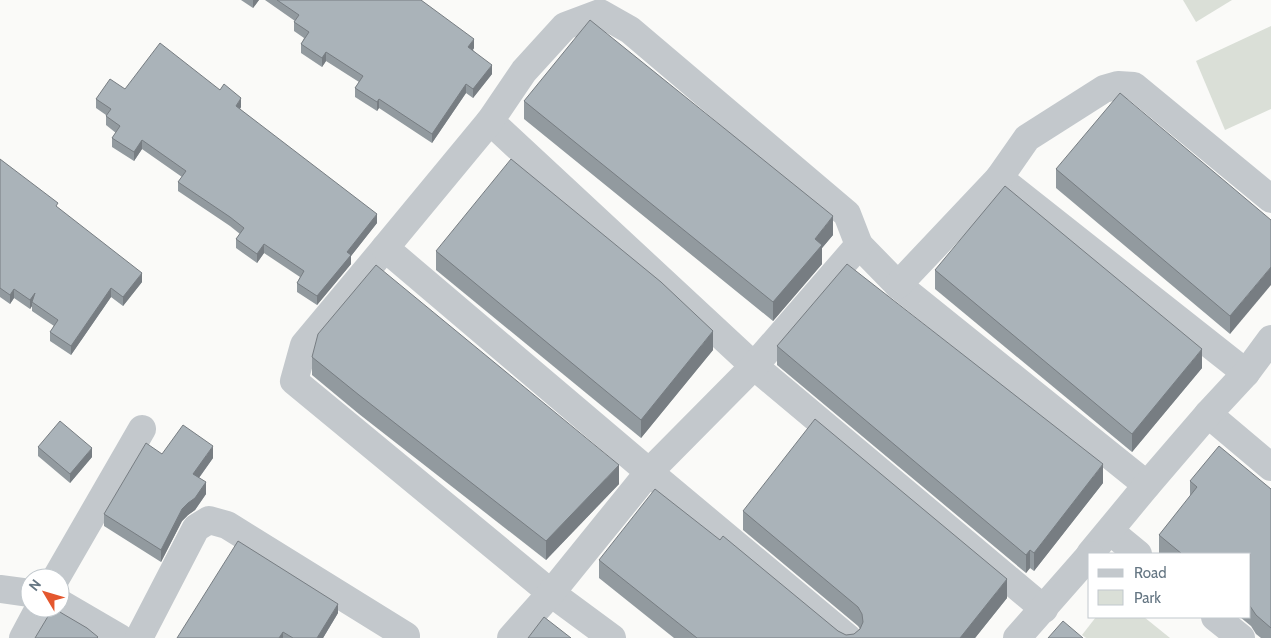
<svg xmlns="http://www.w3.org/2000/svg" width="1271" height="638" font-family="Cabin,sans-serif">
	<style>
		.green { fill: #dadfd7 }
		.lines { fill: none; stroke-linecap: round; stroke-linejoin: round }
		.minor { stroke: #c3c8cc; stroke-width: 28 }
		.wall { fill: #929a9f }
		.shaded-wall { fill: #777d82 }
		.building { fill: #aab3b9; stroke: #777d82 }
	</style>
	<rect width="100%" height="100%" fill="#fafaf8"/>
	<g class="green">
		<path d="M1183,0H1232L1196,22Z"/>
		<path d="M1271,26V109L1225,130L1196,61Z"/>
		<path d="M1096,617H1144L1170,638H1086L1082,635Z"/>
	</g>
	<g class="lines">
		<g class="minor">
			<path d="M490,121L754,366L1044,609"/>
			<path d="M999,178L1246,373"/>
			<path d="M859,245L898,285L1147,485"/>
			<path d="M385,248L304,345L294,381L551,593L612,638"/>
			<path d="M898,285L999,178L1027,138L1104,89L1118,85L1134,86L1271,199"/>
			<path d="M1208,414L1271,467"/>
			<path d="M1110,531L1138,554"/>
			<path d="M1090,554L1147,485L1208,414L1246,373L1271,339"/>
			<path d="M56,578L142,429"/>
			<path d="M0,589L30,593"/>
			<path d="M60,603L120,638"/>
			<path d="M1215,617L1241,638"/>
			<path d="M23,638L39,608"/>
			<path d="M139,638L196,528L209,520L227,525L406,636"/>
			<path d="M511,638L551,593L649,472L754,366L859,245L847,214L630,30L600,13L565,26L524,71L490,121L385,248L649,472L848,638"/>
			<path d="M1017,638L1090,555"/>
		</g>
	</g>
	<g class="wall">
		<path d="M241,0H259L253,8Z"/>
		<path d="M265,0H421L474,48L473,50L492,74L473,98L466,93L432,143L379,108L377,111L355,97V88L359,82L326,61L322,67L301,53V44L304,38L294,31V22L295,21Z"/>
		<path d="M125,89L220,90L241,107L240,109L377,223L351,256V264L317,305L297,292V283L300,277L264,253L257,263L236,248V239L240,234L230,226L178,191V182L182,177L142,149L134,161L112,147V138L116,133L106,125V115L96,108V99Z"/>
		<path d="M524,101L833,235L822,248V264L773,321L524,119Z"/>
		<path d="M0,159L58,208L142,282L123,306L111,297L71,355L50,341V332L54,326L32,311V306L30,309L14,298L10,304L0,297Z"/>
		<path d="M1056,169L1271,220L1230,334L1056,188Z"/>
		<path d="M436,251L713,350L641,438L436,270Z"/>
		<path d="M935,270L1202,368L1132,452L935,289Z"/>
		<path d="M777,346L1103,483L1034,571L1030,568L1026,573L777,365Z"/>
		<path d="M312,357L619,484L546,560L359,414L312,375Z"/>
		<path d="M38,447L92,457L70,483L38,456Z"/>
		<path d="M162,454L213,458L199,478L206,494L195,510L188,515L182,521L161,562L104,526V514Z"/>
		<path d="M1190,481L1271,489V638H1261L1256,634L1251,626L1240,617H1250V554H1159V535L1190,497Z"/>
		<path d="M743,511L1007,598L975,638H674L599,578V560L720,540L838,631L846,635L854,634L860,629L858,626L743,530Z"/>
		<path d="M338,613L323,638H177Z"/>
	</g>
	<g class="shaded-wall">
		<path d="M253,0H259L253,8Z"/>
		<path d="M474,39V48L468,56V47Z"/>
		<path d="M326,52V61L322,67V58Z"/>
		<path d="M492,65V74L473,98V89Z"/>
		<path d="M466,84V93L432,143V134Z"/>
		<path d="M241,98V107L236,115V106Z"/>
		<path d="M379,99V108L377,111V102Z"/>
		<path d="M142,140V149L134,161V152Z"/>
		<path d="M377,214V223L351,256V264L317,305V296L347,252Z"/>
		<path d="M833,216V235L822,248V264L773,321V302L815,239Z"/>
		<path d="M264,244V253L257,263V254Z"/>
		<path d="M1271,267V285L1230,334V316Z"/>
		<path d="M142,273V282L123,306V297Z"/>
		<path d="M111,288V297L71,355V346Z"/>
		<path d="M14,289V298L10,304V295Z"/>
		<path d="M35,293L32,302V306L30,309V300Z"/>
		<path d="M713,331V350L641,438V420Z"/>
		<path d="M1202,349V368L1132,452V434Z"/>
		<path d="M213,446V458L193,486V474Z"/>
		<path d="M92,448V457L70,483V474Z"/>
		<path d="M1103,464V483L1034,571V553Z"/>
		<path d="M619,465V484L546,560V541Z"/>
		<path d="M206,482V494L195,510L188,515L182,521L161,562V550L182,509Z"/>
		<path d="M1030,550V568L1026,573V555Z"/>
		<path d="M1007,579V598L975,638H960Z"/>
		<path d="M338,604V613L323,638H317Z"/>
		<path d="M283,632V638H279Z"/>
	</g>
	<g class="building">
		<path d="M277,0H421L474,39L468,47L492,65L473,89L466,84L432,134L379,99L377,102L355,88L363,76L326,52L322,58L301,44L309,32L294,22L299,15Z"/>
		<path d="M590,20L833,216L815,239L822,245L773,302L524,101Z"/>
		<path d="M160,43L220,90L224,84L241,98L236,106L377,214L347,252L351,255L317,296L297,283L304,271L264,244L257,254L236,239L244,228L230,217L178,182L186,171L142,140L134,152L112,138L120,126L106,116L111,109L96,99L110,79L125,89Z"/>
		<path d="M1120,93L1271,220V267L1230,316L1056,169Z"/>
		<path d="M0,159L58,203L56,206L142,273L123,297L111,288L71,346L50,332L58,320L32,302L35,293L30,300L14,289L10,295L0,288Z"/>
		<path d="M511,159L661,282L713,331L641,420L436,251Z"/>
		<path d="M1005,186L1202,349L1132,434L935,270Z"/>
		<path d="M847,264L1103,464L1034,553L1030,550L1026,555L777,346Z"/>
		<path d="M376,265L619,465L546,541L359,395L312,357L318,334Z"/>
		<path d="M815,419L1007,579L960,638H697L599,560L655,489L720,540L723,536L838,631L846,635L854,634L860,629L863,622L862,614L858,607L743,511Z"/>
		<path d="M60,421L92,448L70,474L38,447Z"/>
		<path d="M183,425L213,446L193,474L206,482L195,498L188,503L182,509L161,550L104,514L146,443L162,454Z"/>
		<path d="M1219,446L1271,489V628L1256,615L1250,606V554H1182L1159,535L1197,487L1190,481Z"/>
		<path d="M238,541L338,604L317,638H293L283,632L279,638H177Z"/>
		<path d="M53,608L87,628L98,637L97,638H35Z"/>
		<path d="M544,617L571,638H528Z"/>
		<path d="M1063,621L1083,638H1048Z"/>
	</g>
	<rect x="1088" y="553" width="162" height="65" fill="#ffffff" stroke="#c1c8cd"/>
	<rect x="1098" y="569" width="25" height="8" fill="#c3c8cc" stroke="#c1c8cd"/>
	<text x="1134" y="578" font-size="15" fill="#657683">Road</text>
	<rect x="1098" y="590" width="25" height="15" fill="#dadfd7" stroke="#c1c8cd"/>
	<text x="1134" y="603" font-size="15" fill="#657683">Park</text>
	<g transform="translate(45 593) rotate(308)"><circle r="24" fill="#ffffff" stroke="#c1c8cd"/>
	<path d="M0-4L9 19L0 12L-9 19Z" fill="#e4572e"/>
	<text y="-8" font-size="14" font-weight="bold" text-anchor="middle" fill="#657683">N</text>
	</g>
</svg>
